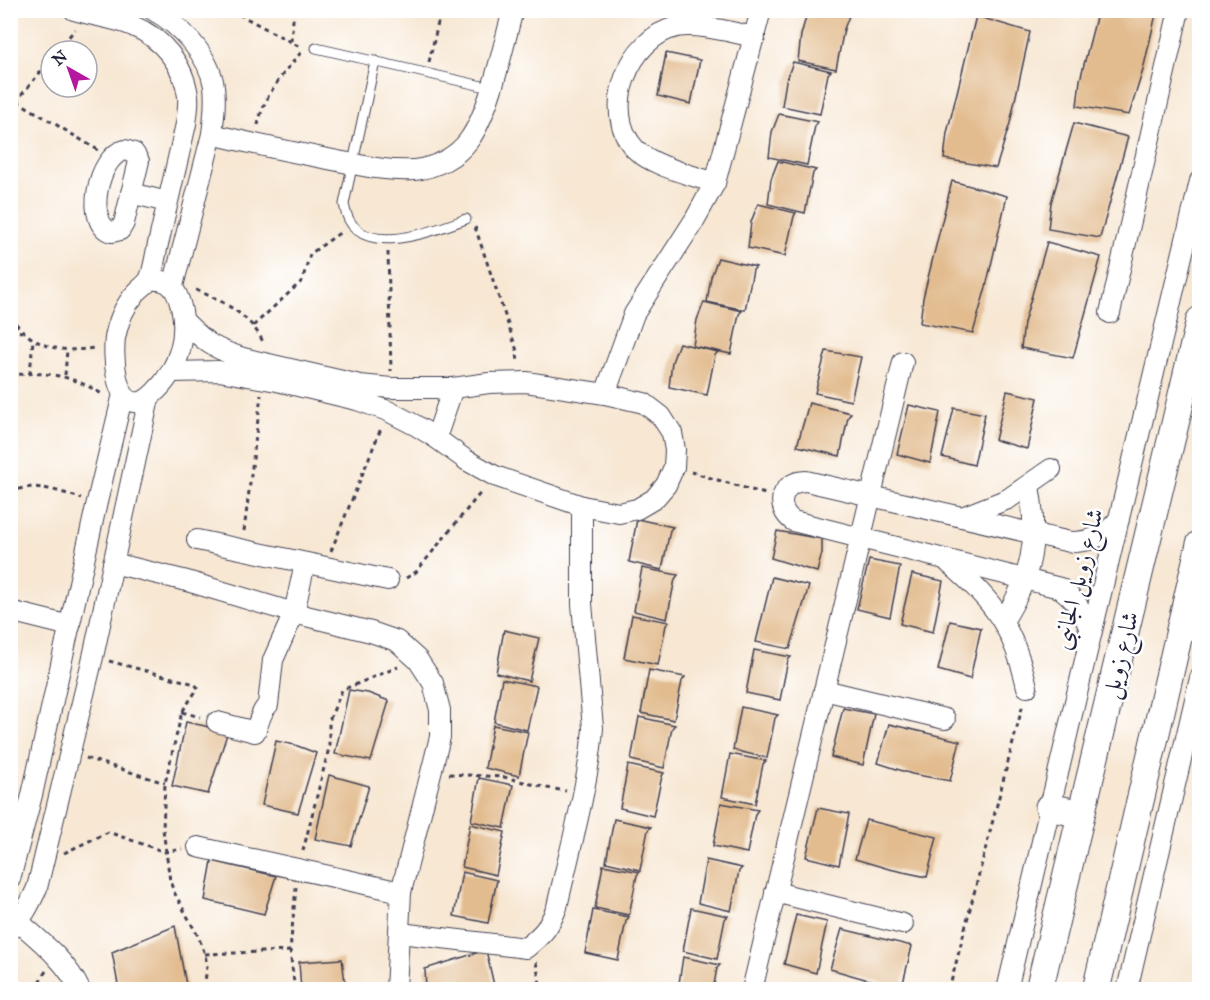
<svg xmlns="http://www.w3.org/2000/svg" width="1210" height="1000" font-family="'IM FELL Great Primer',Amiri,serif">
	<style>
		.building { fill: #e2bb8e }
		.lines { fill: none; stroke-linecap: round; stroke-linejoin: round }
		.service-casing { stroke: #424052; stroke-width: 11 }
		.minor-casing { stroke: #424052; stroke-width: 22 }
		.secondary-casing { stroke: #424052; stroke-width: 29 }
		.path { stroke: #424052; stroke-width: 3; stroke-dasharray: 4.5 4.5; stroke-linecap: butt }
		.service { stroke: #fff; stroke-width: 9 }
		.minor { stroke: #fff; stroke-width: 20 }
		.secondary { stroke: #fff; stroke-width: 27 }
		.labels { text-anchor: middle; stroke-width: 5; stroke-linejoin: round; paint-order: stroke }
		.street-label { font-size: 24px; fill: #22223b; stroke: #fff }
	</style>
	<rect width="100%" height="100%" fill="#fff"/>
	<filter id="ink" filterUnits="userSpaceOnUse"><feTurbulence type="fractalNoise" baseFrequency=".0167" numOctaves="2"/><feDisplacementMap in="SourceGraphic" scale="12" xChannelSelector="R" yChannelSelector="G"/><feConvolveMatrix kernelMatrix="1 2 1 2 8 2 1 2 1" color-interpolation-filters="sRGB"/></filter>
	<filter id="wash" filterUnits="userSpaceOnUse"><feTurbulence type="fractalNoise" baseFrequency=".008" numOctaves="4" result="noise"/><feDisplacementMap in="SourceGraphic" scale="24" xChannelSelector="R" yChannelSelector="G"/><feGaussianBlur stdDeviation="1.35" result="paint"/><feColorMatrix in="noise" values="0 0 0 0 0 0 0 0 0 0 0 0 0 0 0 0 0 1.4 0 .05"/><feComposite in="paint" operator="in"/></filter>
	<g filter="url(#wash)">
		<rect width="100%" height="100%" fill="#f7e7d3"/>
		<g id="blocks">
			<g class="building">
				<path d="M808,10H832L849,16L844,29L836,69L798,61L801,35Z"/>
				<path d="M1098,10H1157L1143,70L1129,115L1077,106L1080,80Z"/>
				<path d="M976,16L1030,32L1010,123L996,168L944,159L947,133Z"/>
				<path d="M666,53L700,60L691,104L658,96Z"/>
				<path d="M793,62L831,71L828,74L820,114L782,106L786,81Z"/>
				<path d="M779,114L818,122L815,126L807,165L769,157L772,132Z"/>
				<path d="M1074,123L1128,137L1100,238L1048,229L1051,203Z"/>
				<path d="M778,161L816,170L813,173L805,213L768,204L771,179Z"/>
				<path d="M952,181L1007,196L986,287L973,333L920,323L923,298Z"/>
				<path d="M758,204L796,213L794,216L785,256L748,248L751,222Z"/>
				<path d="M1047,242L1101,257L1073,358L1021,348L1024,323Z"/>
				<path d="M718,258L756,267L753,270L745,310L707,302L711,277Z"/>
				<path d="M704,302L742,311L739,314L731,354L693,346L697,320Z"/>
				<path d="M679,343L718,352L715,355L707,395L669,387L672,362Z"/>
				<path d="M826,351L861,357L851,401L815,393Z"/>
				<path d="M1007,391L1038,398L1027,449L995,440Z"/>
				<path d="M809,403L851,413L848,417L840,456L797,446Z"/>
				<path d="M909,405L940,412L930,463L897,454Z"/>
				<path d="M954,408L985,414L974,465L942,457Z"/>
				<path d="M637,519L673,527L670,530L662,570L629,562Z"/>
				<path d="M777,531L822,539V553L817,572L771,558Z"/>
				<path d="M869,560L900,566L890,617L857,609Z"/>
				<path d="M642,568L678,575L675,579L667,619L634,611Z"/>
				<path d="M912,574L943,581L933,632L900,624Z"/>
				<path d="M772,577L809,586L790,649L756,642Z"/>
				<path d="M632,615L669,622L666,625L658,665L624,658Z"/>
				<path d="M950,621L981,628L970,679L938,670Z"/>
				<path d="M504,630L539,638L529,681L496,673Z"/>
				<path d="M754,650L791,657L788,660L780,700L746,693Z"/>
				<path d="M649,670L685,677L682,681L674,720L641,713Z"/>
				<path d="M502,679L537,686L527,730L494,722Z"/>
				<path d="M349,690L368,693L389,701L371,761L335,754Z"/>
				<path d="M741,707L778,715L775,718L767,758L733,750Z"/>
				<path d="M843,708L874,714L863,765L831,757Z"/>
				<path d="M639,717L675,725L672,728L664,768L631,760Z"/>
				<path d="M186,722L205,726L227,734L208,794L172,786Z"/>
				<path d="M889,724L960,741L950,781L912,774L878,763Z"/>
				<path d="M493,725L528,732L519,776L485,768Z"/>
				<path d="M276,741L295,745L316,753L298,813L262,805Z"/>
				<path d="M730,754L766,761L763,764L755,804L722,797Z"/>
				<path d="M628,765L664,773L662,776L653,816L620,808Z"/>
				<path d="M329,775L369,786L351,846L315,839Z"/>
				<path d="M479,778L513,785L504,828L471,821Z"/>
				<path d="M721,803L758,810L755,814L747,853L713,846Z"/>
				<path d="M818,808L849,814L839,865L806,857Z"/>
				<path d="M614,819L651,827L648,830L640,870L606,862Z"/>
				<path d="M866,820L937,837L927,877L889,869L855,859Z"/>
				<path d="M470,824L505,832L496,875L462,867Z"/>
				<path d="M706,860L742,868L739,871L731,911L698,903Z"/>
				<path d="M212,861L276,876L264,914L205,900Z"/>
				<path d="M603,865L640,872L637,875L629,915L595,908Z"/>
				<path d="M462,872L497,880L488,923L454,916Z"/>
				<path d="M691,908L728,916L725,919L717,959L683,951Z"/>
				<path d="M593,910L629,917L626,921L618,960L585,953Z"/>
				<path d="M796,915L827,922L816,973L784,964Z"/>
				<path d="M175,926L187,990H119L112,952Z"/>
				<path d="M842,929L912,946L902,987L865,979L830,969Z"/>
				<path d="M486,950L495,990H426L425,969Z"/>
				<path d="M683,957L720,965L717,968L713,990H678Z"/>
				<path d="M342,959L346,990H301L299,962Z"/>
			</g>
		</g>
	</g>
	<g filter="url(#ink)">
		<use href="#blocks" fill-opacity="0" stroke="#424052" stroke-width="1.5"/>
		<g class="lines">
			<defs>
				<g id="service">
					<path d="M316,48L491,88"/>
					<path d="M375,61L344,204C353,263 430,232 466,219"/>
				</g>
				<g id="minor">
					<path d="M74,10C93,16 115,18 133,26C162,38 184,65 188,96C189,105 187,115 186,124C177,162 168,201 159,240C156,250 154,271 149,280C146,285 140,288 136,293C125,305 118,321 115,338C113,353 114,407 140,402C146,401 150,397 155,392C179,369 190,333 179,300C174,285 166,278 149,280"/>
					<path d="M153,10C180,25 209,55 214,86C216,102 214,118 212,134L173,286"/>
					<path d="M212,134C252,144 292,152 333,160C360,165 387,172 414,170C435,168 457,157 469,140C490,111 503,47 513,10"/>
					<path d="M125,150L134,153L139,161L124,223L120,230L112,232C84,225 97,156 125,150Z"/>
					<path d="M715,183C692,175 652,166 635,149C600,111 629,37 677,27C699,23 733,33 755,37"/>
					<path d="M131,193L167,202"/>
					<path d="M1110,313L1179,10"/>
					<path d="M172,372L219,371L277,381L357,400L388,411L415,425L436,438L466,460L495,476L582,506L619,513L637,509L654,499L666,485L674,467L675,450L672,433L661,416L644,403L605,394L526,382L489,383L453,388H391L360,385L243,358C212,348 206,343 183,320"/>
					<path d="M605,394L634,314L694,221L715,183L761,10"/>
					<path d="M436,438L453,388"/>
					<path d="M962,517L1008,499L1051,469"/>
					<path d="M197,540L388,580"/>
					<path d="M113,563L187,581L294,613L371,632L397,641L418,660L433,683L440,710V737L401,892L396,990"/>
					<path d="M949,563C994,601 1014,629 1027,687"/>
					<path d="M10,611L70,626"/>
					<path d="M1003,621C1032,576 1039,539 1029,486"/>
					<path d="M1090,631C1084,612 1076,600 1060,588L793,521C774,507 781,481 806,481L1070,542C1091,542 1106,536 1119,519"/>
					<path d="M824,690L945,719"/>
					<path d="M217,722L255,732C259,723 261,711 268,705L273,660L294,613L305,563"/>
					<path d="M198,847L401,892"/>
					<path d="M10,879L32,795L97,502L123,394"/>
					<path d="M775,892L903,924"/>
					<path d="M10,914C35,937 65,958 80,990"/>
					<path d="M10,930C23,918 30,904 37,888L93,657L149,398"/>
					<path d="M400,933L526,948C543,934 549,928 557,907C570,848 588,788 593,728L582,604V506"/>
					<path d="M752,990L903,362"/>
					<path d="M1007,990C1070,720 1135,450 1200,181"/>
					<path d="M1127,990L1200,678"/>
				</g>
				<g id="secondary">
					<path d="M1049,807L1081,814"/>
					<path d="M1039,990L1200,320"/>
					<path d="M1096,990L1200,544"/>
				</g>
			</defs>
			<use href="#service" class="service-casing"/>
			<use href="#minor" class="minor-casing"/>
			<use href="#secondary" class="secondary-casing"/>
			<g class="path">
				<path d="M231,10L302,48"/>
				<path d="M291,41L294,10"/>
				<path d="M58,51L75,29"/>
				<path d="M429,62L441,10"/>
				<path d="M17,101L98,150"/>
				<path d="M10,109L51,59"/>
				<path d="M258,125C264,94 284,73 303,50"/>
				<path d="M475,227L517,351L518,364"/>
				<path d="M388,252L391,371"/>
				<path d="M196,290C224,302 251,315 264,344"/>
				<path d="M10,316C33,348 58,353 95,348"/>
				<path d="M253,326L302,281L310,254L341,232"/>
				<path d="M10,330L22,332"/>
				<path d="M30,374L33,340"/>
				<path d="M10,375C47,371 71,375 102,394"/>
				<path d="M65,375L67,350"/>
				<path d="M691,472L765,494"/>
				<path d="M10,493C32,480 59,492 81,498"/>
				<path d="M244,531L261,395"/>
				<path d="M331,551L382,426"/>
				<path d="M406,578L416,572L482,491"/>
				<path d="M109,661L195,684L198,688L182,712L165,783L163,829L170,881L174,892L198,936L205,954L207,966L204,990"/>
				<path d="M182,712L200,717"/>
				<path d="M86,758L165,783"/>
				<path d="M449,774L504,777L547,788L566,791"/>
				<path d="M303,851L329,748V721L342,690L398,667"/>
				<path d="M64,853L108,832L165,852L182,849"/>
				<path d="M205,954L290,951"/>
				<path d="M536,962L541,990"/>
				<path d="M34,990L46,971"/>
				<path d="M295,990L290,951L296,887"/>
				<path d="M949,990L1023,704"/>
			</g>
			<use href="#service" class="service"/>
			<use href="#minor" class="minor"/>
			<use href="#secondary" class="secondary"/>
		</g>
	</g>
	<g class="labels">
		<g class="street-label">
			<text transform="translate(1078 579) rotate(-76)" y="8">شارع زويل الجانبى</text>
			<text transform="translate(1120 655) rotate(-76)" y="8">شارع زويل</text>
		</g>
	</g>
	<rect width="1210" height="1000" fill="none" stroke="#fff" stroke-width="36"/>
	<g transform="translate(69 69) rotate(320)"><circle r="28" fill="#ffffff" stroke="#a7a7b1" stroke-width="1.5"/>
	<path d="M0-4.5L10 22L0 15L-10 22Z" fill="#b5179e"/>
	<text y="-9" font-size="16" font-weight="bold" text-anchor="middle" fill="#22223b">N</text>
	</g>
</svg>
